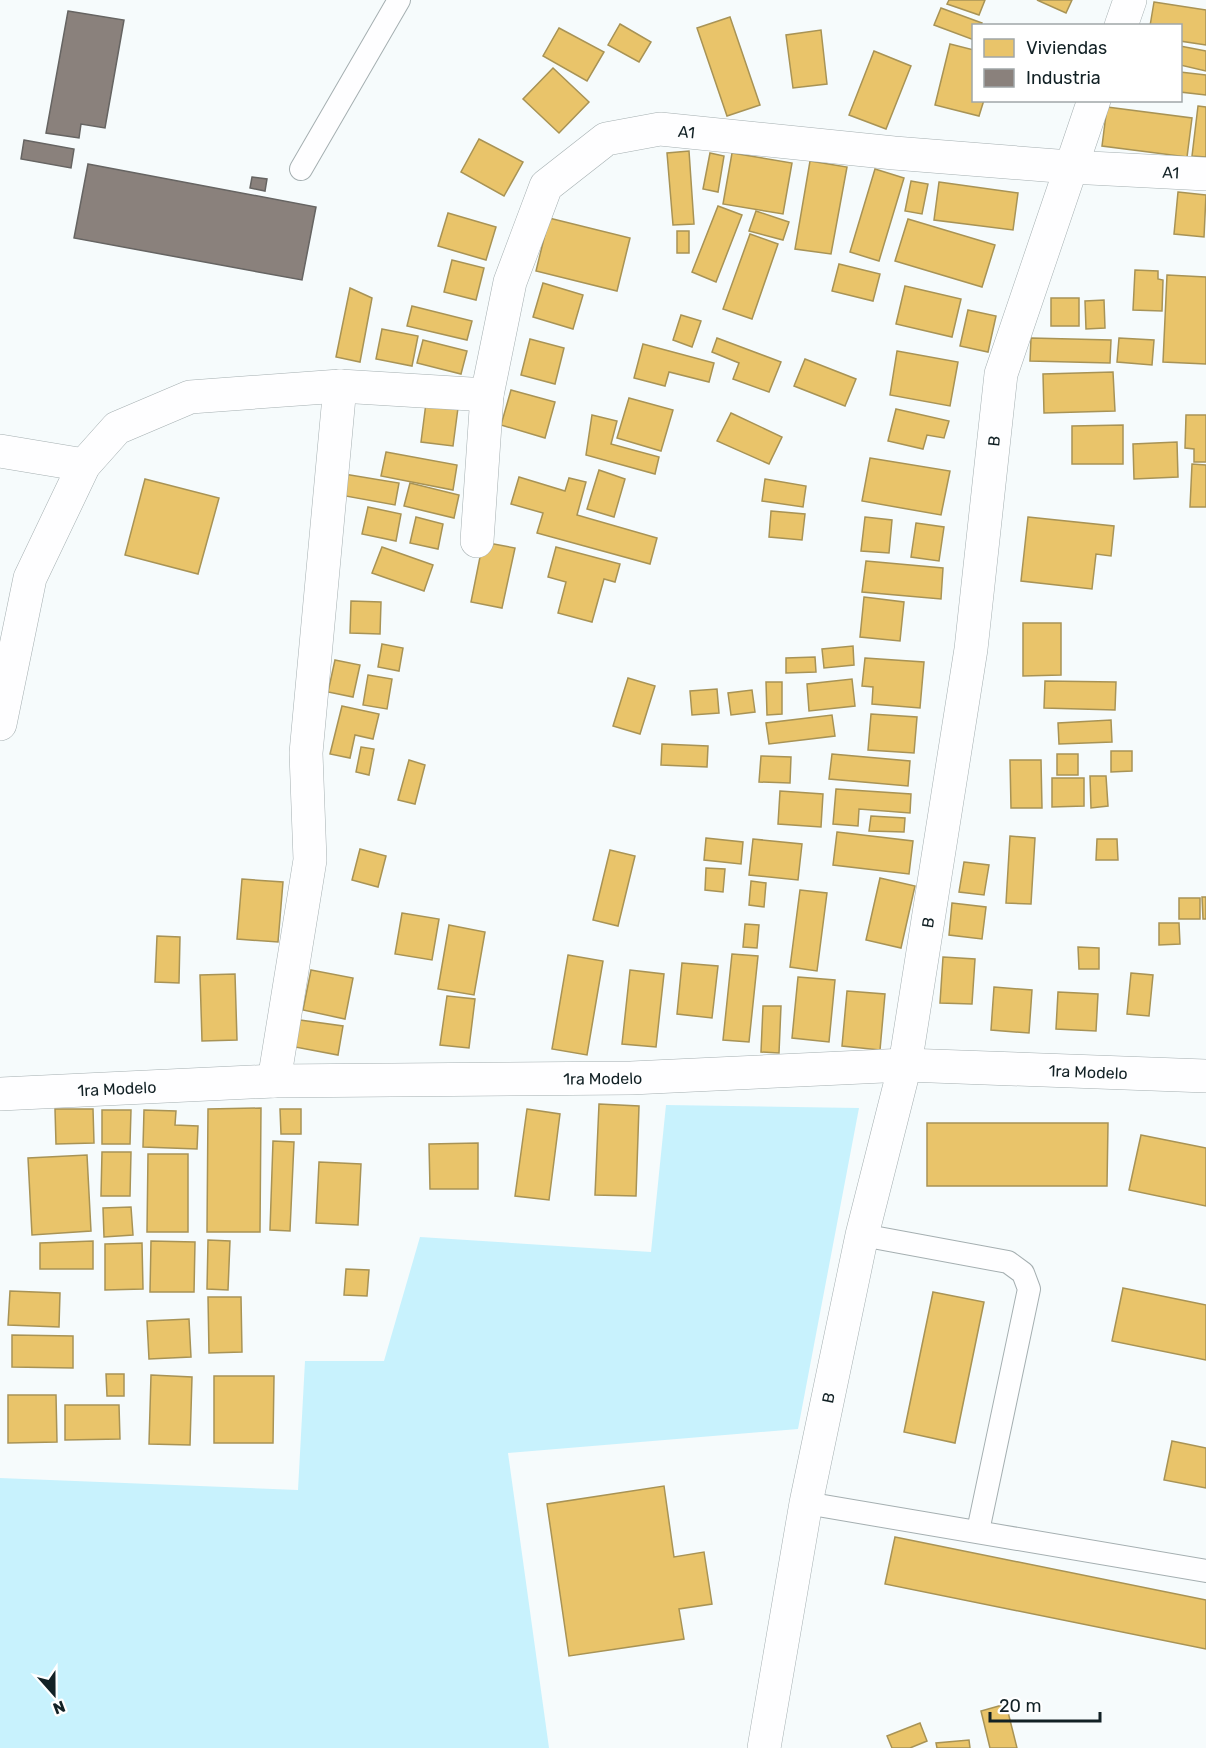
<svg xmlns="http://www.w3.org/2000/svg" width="1206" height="1748" font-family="Rubik,sans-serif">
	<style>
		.green { fill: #c8f2fd }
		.homes { fill: #e9c46a; stroke: #a89355; stroke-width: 1.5 }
		.industry { fill: #8a817c; stroke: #666462; stroke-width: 1.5 }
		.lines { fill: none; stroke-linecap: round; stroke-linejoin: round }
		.lane-casing { stroke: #a5afb1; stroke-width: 24 }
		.street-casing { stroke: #a5afb1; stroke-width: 34 }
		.lane { stroke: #fefeff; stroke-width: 22 }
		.street { stroke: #fefeff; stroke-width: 33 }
		.labels { text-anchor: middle; stroke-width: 6; stroke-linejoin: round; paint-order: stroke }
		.street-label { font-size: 16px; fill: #122125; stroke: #fff }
	</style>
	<rect width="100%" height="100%" fill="#f6fbfc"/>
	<path class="green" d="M666,1105L859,1108L798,1429L508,1453L549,1748H0V1478L298,1490L305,1361H384L420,1237L651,1252Z"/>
	<g class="homes">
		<path d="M949,0H985L979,15L947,4Z"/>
		<path d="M1037,0H1072L1066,13Z"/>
		<path d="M1154,2L1206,10V45L1180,41V26H1150Z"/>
		<path d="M941,8L982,23L981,26H974V40L934,25Z"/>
		<path d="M730,17L760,105L727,116L697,28Z"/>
		<path d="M620,24L651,42L639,62L608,45Z"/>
		<path d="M559,28L604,52L587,81L543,56Z"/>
		<path d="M821,30L827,84L793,88L786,35Z"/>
		<path d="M950,44L974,50V100H984L979,116L935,105Z"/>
		<path d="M1180,46L1206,51V71L1180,65Z"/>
		<path d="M874,51L911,66L886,129L849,115Z"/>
		<path d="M553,68L589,102L559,133L523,99Z"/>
		<path d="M1180,72L1206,75V95L1180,92Z"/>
		<path d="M1198,106L1206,107V157L1192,156Z"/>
		<path d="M1107,107L1192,118L1187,157L1102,146Z"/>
		<path d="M479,139L523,162L504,196L461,172Z"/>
		<path d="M689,151L694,224L673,225L667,153Z"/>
		<path d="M710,153L724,156L718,192L703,189Z"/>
		<path d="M732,153L792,163L783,214L723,204Z"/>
		<path d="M810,161L847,167L831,254L795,249Z"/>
		<path d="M875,169L904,178L879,261L850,252Z"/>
		<path d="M911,181L928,184L922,214L905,211Z"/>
		<path d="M939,182L1018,193L1013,230L934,220Z"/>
		<path d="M1178,192L1206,195L1204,237L1174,234Z"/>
		<path d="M718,206L742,215L716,282L692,272Z"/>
		<path d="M756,211L789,222L783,240L749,231Z"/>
		<path d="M448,213L496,227L486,260L438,246Z"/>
		<path d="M549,218L630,238L617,291L536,271Z"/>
		<path d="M908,219L995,245L982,287L895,261Z"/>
		<rect x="677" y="231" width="12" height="22"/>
		<path d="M750,234L778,244L752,319L723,309Z"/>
		<path d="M452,260L484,268L476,300L444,292Z"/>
		<path d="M839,264L880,274L873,301L832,291Z"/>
		<path d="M1135,270L1158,271V279L1163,280L1162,311L1133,310Z"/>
		<path d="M1167,275L1206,277V364L1163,362Z"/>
		<path d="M543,283L583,295L573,329L533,317Z"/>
		<path d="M905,286L961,299L952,337L896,324Z"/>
		<path d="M350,288L372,298L360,362L336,357Z"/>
		<rect x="1051" y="298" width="28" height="28"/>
		<path d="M1104,300L1105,328L1086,329L1085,301Z"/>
		<path d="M412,306L472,321L467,340L407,326Z"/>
		<path d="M968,310L996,316L988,352L960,346Z"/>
		<path d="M681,315L701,321L692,347L673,340Z"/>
		<path d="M382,329L418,336L412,366L376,359Z"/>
		<path d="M717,338L781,362L769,392L733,379L739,363L712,352Z"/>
		<path d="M1031,338L1111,340L1110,363L1030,361Z"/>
		<path d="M1119,338L1154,340L1152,365L1117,362Z"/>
		<path d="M530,339L564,348L555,384L521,375Z"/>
		<path d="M423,340L467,351L461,374L417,363Z"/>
		<path d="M643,344L714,363L709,382L669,372L665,386L634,378Z"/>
		<path d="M897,351L958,362L950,406L890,395Z"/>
		<path d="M805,359L856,379L845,406L794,386Z"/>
		<path d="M1113,372L1115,411L1044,413L1043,374Z"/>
		<path d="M511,390L555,402L545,438L501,425Z"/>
		<path d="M629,398L673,410L661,451L617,438Z"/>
		<path d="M426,403L458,408L453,446L421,442Z"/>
		<path d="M896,409L949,421L944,438L927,435L923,449L888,441Z"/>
		<path d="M731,413L782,437L769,464L717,441Z"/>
		<path d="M592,415L617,421L611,444L659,457L655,474L586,455Z"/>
		<path d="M1186,415H1206V462H1194V449L1185,448Z"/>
		<path d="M1123,425V464H1072V426Z"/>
		<path d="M1177,442L1178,477L1134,479L1133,444Z"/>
		<path d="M386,452L457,465L453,490L381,476Z"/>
		<path d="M870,458L950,471L941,515L862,501Z"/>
		<path d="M1192,464L1206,465V507H1190Z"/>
		<path d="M599,470L625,479L614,517L587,509Z"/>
		<path d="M344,474L399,483L395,505L340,495Z"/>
		<path d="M519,477L565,491L569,478L586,482L577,515L657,538L650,564L537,533L543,513L511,504Z"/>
		<path d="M145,479L219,498L198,574L125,555Z"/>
		<path d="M765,479L806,486L803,507L762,501Z"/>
		<path d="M410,483L459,495L454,518L404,506Z"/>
		<path d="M368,507L401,514L396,541L362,534Z"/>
		<path d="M771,511L805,514L802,540L769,537Z"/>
		<path d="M416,517L443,524L438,549L410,543Z"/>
		<path d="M865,517L892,520L889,553L861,551Z"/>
		<path d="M1028,517L1114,526L1111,556L1096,554L1092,589L1021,581Z"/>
		<path d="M916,523L944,527L939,561L911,557Z"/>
		<path d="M483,542L515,548L502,608L471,602Z"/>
		<path d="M382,547L433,565L424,591L372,573Z"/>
		<path d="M556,547L620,564L615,582L604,579L592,622L558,613L566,582L548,577Z"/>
		<path d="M866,561L943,568L941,599L862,592Z"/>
		<path d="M864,597L904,602L900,641L860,637Z"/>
		<path d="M351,601L381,602L380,634L350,633Z"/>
		<path d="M1023,623H1061V675L1023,676Z"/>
		<path d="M382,644L403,648L399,671L378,667Z"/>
		<path d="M853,646L854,665L824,668L822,649Z"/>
		<path d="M815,657L816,672L786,673V658Z"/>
		<path d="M865,658L924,662L920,708L872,704L873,687L862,686Z"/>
		<path d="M335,660L360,665L353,697L328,692Z"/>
		<path d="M368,675L392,679L387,709L363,705Z"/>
		<path d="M628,678L655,686L640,734L613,726Z"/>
		<path d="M852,679L855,706L809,711L807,684Z"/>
		<path d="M1045,681L1116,682L1115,710L1044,708Z"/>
		<path d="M766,682H782V714L767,715Z"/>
		<path d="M717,689L719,713L692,715L690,691Z"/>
		<path d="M752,690L755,712L731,715L728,693Z"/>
		<path d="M342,706L379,714L373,739L355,735L350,758L330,754Z"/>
		<path d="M871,714L917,717L914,753L868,750Z"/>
		<path d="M832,715L835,736L769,744L766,723Z"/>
		<path d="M1111,720L1112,742L1059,744L1058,723Z"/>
		<path d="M662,744L708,746L707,767L661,765Z"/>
		<path d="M361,747L374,749L369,775L356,772Z"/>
		<path d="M1111,751H1132V771L1111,772Z"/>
		<path d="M832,754L910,761L908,786L829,779Z"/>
		<rect x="1057" y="754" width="21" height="21"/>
		<path d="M761,756L791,757L790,783L759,782Z"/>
		<path d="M409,760L425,765L415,804L398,800Z"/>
		<path d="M1010,760H1041L1042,808H1011Z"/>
		<path d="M1090,776H1106L1108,806L1091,808Z"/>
		<path d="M1052,778H1084V806L1052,807Z"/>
		<path d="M836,789L911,794L910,813L859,809L858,826L833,824Z"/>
		<path d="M780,791L823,794L821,827L778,824Z"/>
		<path d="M871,816L905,818L904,832L869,831Z"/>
		<path d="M837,832L913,841L909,874L833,865Z"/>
		<path d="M1010,836L1035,838L1031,904L1006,903Z"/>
		<path d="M706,838L743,842L741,864L704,860Z"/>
		<path d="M753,839L802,844L798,880L749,875Z"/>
		<path d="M1097,839H1117L1118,860H1096Z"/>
		<path d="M360,849L386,856L378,887L352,880Z"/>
		<path d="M610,850L635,856L618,926L593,920Z"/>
		<path d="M964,862L989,865L984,895L959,892Z"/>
		<path d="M706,868L725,869L723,892L705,890Z"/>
		<path d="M880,878L915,886L901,948L866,940Z"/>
		<path d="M242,879L283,882L278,942L237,939Z"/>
		<path d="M751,881L766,883L764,907L749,905Z"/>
		<path d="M800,890L827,893L817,971L790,967Z"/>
		<path d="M1202,897H1206V919H1203Z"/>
		<rect x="1179" y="898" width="21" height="21"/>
		<path d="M952,903L986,907L982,939L949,935Z"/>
		<path d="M402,913L439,919L432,960L395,954Z"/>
		<path d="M1159,923H1179L1180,944L1159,945Z"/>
		<path d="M745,924L759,925L757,948L743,947Z"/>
		<path d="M449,925L485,932L474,995L438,989Z"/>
		<path d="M157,936L180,937L179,983L155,982Z"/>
		<path d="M1078,947L1099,948V969H1079Z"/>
		<path d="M732,954L758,956L749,1042L723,1040Z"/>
		<path d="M568,955L603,961L587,1055L552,1049Z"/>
		<path d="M943,957L975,959L972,1004L940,1003Z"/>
		<path d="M682,963L718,966L712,1018L677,1014Z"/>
		<path d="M311,970L353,978L345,1019L303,1010Z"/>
		<path d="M630,970L664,974L656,1047L622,1044Z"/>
		<path d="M1131,973L1153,975L1149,1016L1127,1014Z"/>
		<path d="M235,974L237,1040L202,1041L200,975Z"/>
		<path d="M798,977L835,980L829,1042L792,1038Z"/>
		<path d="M994,987L1032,990L1029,1033L991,1030Z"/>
		<path d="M847,991L885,994L880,1050L842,1046Z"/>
		<path d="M1058,992L1098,994L1096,1031L1056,1029Z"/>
		<path d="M447,996L475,999L469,1048L440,1045Z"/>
		<path d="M763,1006H781L779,1053L761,1052Z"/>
		<path d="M300,1020L343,1026L338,1055L295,1047Z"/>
		<path d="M599,1104L639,1106L636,1196L595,1195Z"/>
		<path d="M261,1108L260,1232H207L208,1109Z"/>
		<path d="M55,1109H93L94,1143L56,1144Z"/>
		<path d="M280,1109H301V1134H281Z"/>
		<path d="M527,1109L560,1114L549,1200L515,1196Z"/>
		<path d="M102,1110H131L130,1144H102Z"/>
		<path d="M144,1110L176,1111L175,1125L198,1126L197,1149L143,1147Z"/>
		<path d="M927,1123H1108L1107,1186H927Z"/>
		<path d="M1141,1135L1206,1148V1206L1129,1190Z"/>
		<path d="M273,1141L294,1142L290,1231L270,1230Z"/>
		<path d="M478,1143V1189H430L429,1144Z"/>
		<path d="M102,1152H131L130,1196H101Z"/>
		<path d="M148,1154H188V1232H147Z"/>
		<path d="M87,1155L91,1231L32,1235L28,1158Z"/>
		<path d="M319,1162L361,1164L358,1225L316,1223Z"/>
		<path d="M131,1207L133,1235L104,1237L103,1208Z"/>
		<path d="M208,1240L230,1241L228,1290L207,1289Z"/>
		<path d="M93,1241V1269H40V1243Z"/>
		<path d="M151,1241L195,1242L194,1292H150Z"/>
		<path d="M142,1243L143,1289L105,1290V1244Z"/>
		<path d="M346,1269L369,1270L367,1296L344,1295Z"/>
		<path d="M1123,1288L1206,1305V1360L1112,1341Z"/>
		<path d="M10,1291L60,1293L59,1327L8,1325Z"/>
		<path d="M933,1292L984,1302L955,1443L904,1432Z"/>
		<path d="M208,1297H241L242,1352L209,1353Z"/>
		<path d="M189,1319L191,1357L149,1359L147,1321Z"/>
		<path d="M12,1335L73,1336V1368L12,1367Z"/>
		<path d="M106,1374H124V1396H107Z"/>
		<path d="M151,1375L192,1377L190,1445L149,1444Z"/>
		<path d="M214,1376H274L273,1443H214Z"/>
		<path d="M8,1395H56L57,1442L8,1443Z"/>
		<path d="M65,1405H119L120,1439L65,1440Z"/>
		<path d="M1172,1441L1206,1448V1488L1164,1480Z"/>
		<path d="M664,1486L674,1557L704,1552L712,1604L679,1609L684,1639L569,1656L547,1504Z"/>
		<path d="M895,1537L1206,1600V1649L885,1584Z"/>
		<path d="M1006,1704L1017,1748H990L981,1711Z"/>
		<path d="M920,1723L927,1741L910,1748H892L887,1736Z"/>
		<path d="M969,1740L970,1748H937L936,1743Z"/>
	</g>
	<g class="industry">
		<path d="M68,11L124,20L105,128L81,124L79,138L46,133Z"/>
		<path d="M24,140L74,149L71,168L21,159Z"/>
		<path d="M88,164L316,207L302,280L74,238Z"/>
		<path d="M252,177L267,179L265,191L250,188Z"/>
	</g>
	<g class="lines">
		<defs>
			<g id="lane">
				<path d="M301,169L399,0"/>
				<path d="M862,1235L1008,1262L1023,1273L1029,1289L978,1531"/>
				<path d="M806,1503L1206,1571"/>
			</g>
			<g id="street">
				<path d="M1121,26L1130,0"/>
				<path d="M0,451L84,465"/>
				<path id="s1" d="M477,541L487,395L510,282L546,186L606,139L660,129L894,153L1070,167L1206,174"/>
				<path d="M0,724L30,578L84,465L117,428L190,397L340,386L487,395"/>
				<path d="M274,1081L310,860L306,753L340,386"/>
				<path id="s2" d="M0,1094L274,1081L631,1078L905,1065L1206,1076"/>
				<path id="s3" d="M764,1748L806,1503L862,1235L905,1065L971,649L1001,374L1094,100"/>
			</g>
		</defs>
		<use href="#lane" class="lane-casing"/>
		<use href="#street" class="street-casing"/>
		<use href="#lane" class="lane"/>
		<use href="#street" class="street"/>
	</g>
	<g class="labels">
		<g class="street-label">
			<text dy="6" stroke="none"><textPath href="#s1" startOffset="522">A1</textPath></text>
			<text dy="6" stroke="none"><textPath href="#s1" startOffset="1008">A1</textPath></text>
			<text dy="6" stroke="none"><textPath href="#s3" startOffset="1328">B</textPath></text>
			<text dy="6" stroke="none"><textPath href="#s3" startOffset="842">B</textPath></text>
			<text dy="6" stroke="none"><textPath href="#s2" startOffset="1089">1ra Modelo</textPath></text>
			<text dy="6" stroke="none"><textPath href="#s2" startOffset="603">1ra Modelo</textPath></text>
			<text dy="6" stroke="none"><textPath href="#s2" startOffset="117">1ra Modelo</textPath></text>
			<text dy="6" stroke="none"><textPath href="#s3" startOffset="356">B</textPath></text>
		</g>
	</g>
	<rect x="972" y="24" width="210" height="78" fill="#ffffff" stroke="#a0a6a8" stroke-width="1.5"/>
	<rect x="984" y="39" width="30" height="18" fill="#e9c46a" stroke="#a0a6a8" stroke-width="1.5"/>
	<text x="1026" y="54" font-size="18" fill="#122125">Viviendas</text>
	<rect x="984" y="69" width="30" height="18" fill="#8a817c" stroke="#a0a6a8" stroke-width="1.5"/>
	<text x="1026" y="84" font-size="18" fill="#122125">Industria</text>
	<g transform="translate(54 1694) rotate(159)" stroke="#ffffff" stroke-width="4.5" paint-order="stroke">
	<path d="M0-4.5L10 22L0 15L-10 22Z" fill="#122125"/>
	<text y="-9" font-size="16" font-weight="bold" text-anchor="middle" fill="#122125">N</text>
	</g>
	<path d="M990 1712v9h110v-9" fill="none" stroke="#122125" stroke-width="3"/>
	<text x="999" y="1712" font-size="18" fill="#122125" stroke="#ffffff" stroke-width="4.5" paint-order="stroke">20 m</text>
</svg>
